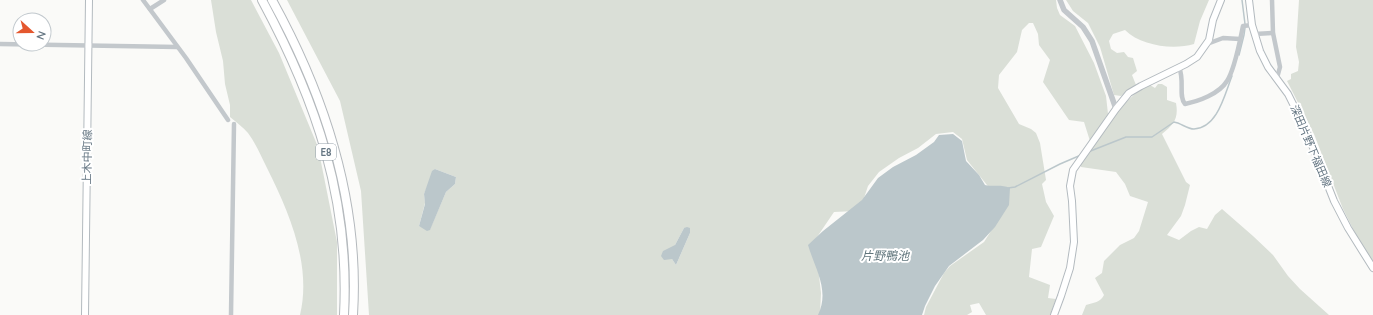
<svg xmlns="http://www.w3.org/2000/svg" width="1373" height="315" font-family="Quicksand,'Noto Sans JP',sans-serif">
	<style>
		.green { fill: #dadfd7; fill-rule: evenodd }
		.water { fill: #bbc7cb }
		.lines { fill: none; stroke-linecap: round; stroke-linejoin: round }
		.stream { stroke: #bbc7cb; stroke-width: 1.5 }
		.secondary-casing { stroke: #b3babf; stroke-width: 8 }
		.motorway-casing { stroke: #b4b9bd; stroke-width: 10 }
		.minor { stroke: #c3c8cc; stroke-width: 4.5 }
		.tertiary { stroke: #c3c8cc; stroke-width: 5.5 }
		.secondary { stroke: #fff; stroke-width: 6 }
		.motorway { stroke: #fff; stroke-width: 8 }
		.labels { text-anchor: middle; stroke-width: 4; stroke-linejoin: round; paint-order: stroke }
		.shield { fill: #fff; stroke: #939fa8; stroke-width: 1 }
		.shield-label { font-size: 10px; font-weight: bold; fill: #657683 }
		.street-label { font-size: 11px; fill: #657683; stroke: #fff }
		.water-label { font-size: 12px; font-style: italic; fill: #60757c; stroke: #fff }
	</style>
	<rect width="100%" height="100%" fill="#fafaf8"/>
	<g class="green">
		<path d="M211,0H251L279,53L318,147L337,242V315H300C312,265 289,212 267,168C261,156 256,144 248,133C243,127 236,122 230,117V105L225,84L223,61L216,32Z"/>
		<path d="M287,0H1056L1057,8L1060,15L1075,26L1094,63L1106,96L1108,114L1090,141L1084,122L1069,120L1043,82L1050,60L1039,45L1038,34L1033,23H1029L1022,30L1017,52L999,75L998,88L1019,124L1031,129L1036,133L1040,143L1046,180L1042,184L1046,202L1054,216L1041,247L1032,249L1029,277L1050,285L1048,298L1056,299L1050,315H986L979,303L970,305L972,312L967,315H924L926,307L944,273L950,266L984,242L1002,214L991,190L967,160L962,139L953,132L936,134L918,148L899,158L879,172L868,186L862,204L856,211L834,212L815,240L821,293L820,315H369L361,191L340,101ZM435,169L456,177L455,184L446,192L430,229L419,226L425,203L424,194ZM684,228H690V233L676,265L672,259L675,245Z"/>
		<path d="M1066,0H1209L1200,21L1194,44C1173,50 1141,46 1125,30L1113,34L1109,41L1111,49L1117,53L1124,52L1128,57L1133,58L1137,71L1132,75L1136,85L1121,96L1114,95L1100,47L1088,23L1073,11Z"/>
		<path d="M1299,0H1373V262L1357,237L1343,209L1314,134L1287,81L1291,79V74L1298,71L1299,62L1296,47Z"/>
		<path d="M1158,84H1162L1167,87V100L1176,103C1179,119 1173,125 1162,134L1186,182L1190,185L1185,205L1181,216L1167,235L1179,240L1191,231L1199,227L1207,229L1215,215L1222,209L1253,236L1273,255L1288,276L1300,289L1329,315H1082L1086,305C1093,303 1101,302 1104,295L1095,278L1102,273L1104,261L1120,245L1134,238L1139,231L1148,202L1130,196L1125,184L1116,172L1081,167L1080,165L1092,146L1123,105L1138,91L1150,85L1155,88Z"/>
	</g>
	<g class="water">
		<path d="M953,134L962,141L966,161L979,175L985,185C994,187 1001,184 1010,188L1009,205L995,227L983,240L949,266L935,286L925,306L922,315H818C830,290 815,269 808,245L823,231L862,200L878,178L893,167L916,155L934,142L939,135Z"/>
		<path d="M435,169L456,177L455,184L446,192L430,230L427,231L419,226L425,204L424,194L432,171Z"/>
		<path d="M687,227L690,228V233L676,265L672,259L664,260L661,256L663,251L675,245L684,228Z"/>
	</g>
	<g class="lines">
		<g class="stream">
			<path d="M1242,0L1245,24"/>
			<path d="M1239,55L1244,35L1245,28"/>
			<path d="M1088,152L1126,137H1152L1174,122C1181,123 1187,129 1194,129C1218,128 1225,93 1232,76"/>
			<path d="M1008,188L1015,187L1060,164L1081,155"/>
		</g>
		<defs>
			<g id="secondary">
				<path d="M1249,0L1252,25L1260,51L1268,67L1288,94L1306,130L1334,201L1348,228L1373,268"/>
				<path d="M85,315L89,0"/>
				<path d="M1054,315L1061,296L1070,268L1074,242L1072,201L1070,186L1073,170L1116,109L1129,93L1141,86L1186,64L1197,57L1209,40L1213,20L1221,0"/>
			</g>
			<g id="motorway">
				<path d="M262,0C316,100 350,199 344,315"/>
				<path d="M272,0C325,96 360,204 353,315"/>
			</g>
		</defs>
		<use href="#secondary" class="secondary-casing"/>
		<use href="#motorway" class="motorway-casing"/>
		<g class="minor">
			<path d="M143,0L186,58L228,120"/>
			<path d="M1272,0L1273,33L1280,67L1277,78"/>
			<path d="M150,9L164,0"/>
			<path d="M1255,34L1273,33"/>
			<path d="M0,44L177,47"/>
			<path d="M1207,44L1223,38L1240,39"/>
			<path d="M1179,67C1185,81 1178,96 1185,104C1199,101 1219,94 1227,81C1235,69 1240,40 1243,26L1252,25"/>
			<path d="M231,315L234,124"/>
		</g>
		<path class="tertiary" d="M1060,0L1064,10L1083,27L1092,41L1116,109"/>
		<use href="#secondary" class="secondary"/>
		<use href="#motorway" class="motorway"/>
	</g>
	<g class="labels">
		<rect class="shield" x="316" y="144" width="20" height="16" rx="3"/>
		<g class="shield-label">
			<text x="326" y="156">E8</text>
		</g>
		<g class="street-label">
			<text transform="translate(1311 146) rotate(67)" y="4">深田片野下福田線</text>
			<text transform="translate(87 157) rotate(-89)" y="4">上木中町線</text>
		</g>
		<g class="water-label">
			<text x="885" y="260">片野鴨池</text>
		</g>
	</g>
	<g transform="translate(32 32) rotate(111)"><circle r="19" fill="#ffffff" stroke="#c1c8cd"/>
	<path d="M0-3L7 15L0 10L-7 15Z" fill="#e4572e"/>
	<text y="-6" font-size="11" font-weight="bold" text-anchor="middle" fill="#657683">N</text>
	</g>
</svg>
